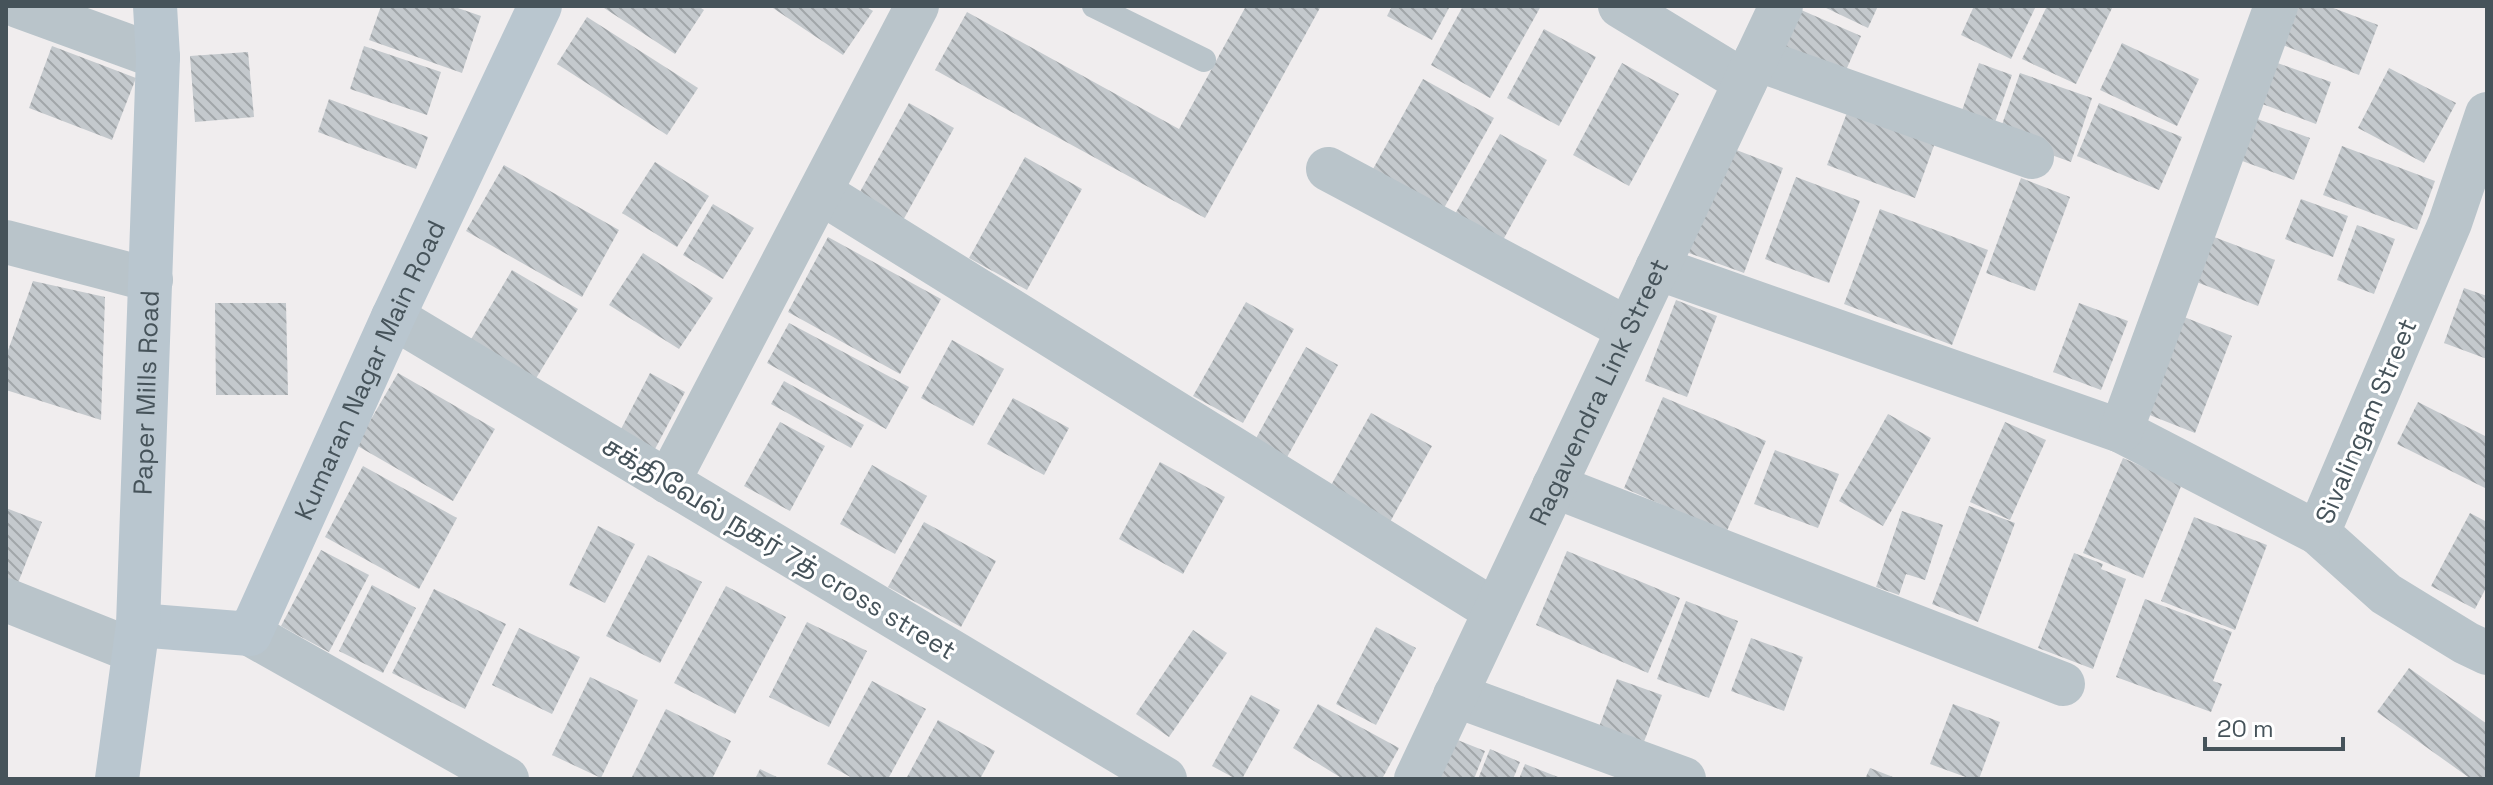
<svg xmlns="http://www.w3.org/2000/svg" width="2493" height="785" font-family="'Space Grotesk','Noto Sans Tamil',sans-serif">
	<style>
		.building { fill: url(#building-back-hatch) }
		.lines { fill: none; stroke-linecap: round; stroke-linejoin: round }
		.lane { stroke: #b9c4ca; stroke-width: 24 }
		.street { stroke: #b9c4ca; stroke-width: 44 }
		.secondary { stroke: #b9c6cf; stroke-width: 44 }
		.labels { text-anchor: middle; stroke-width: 6; stroke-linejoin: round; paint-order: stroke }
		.street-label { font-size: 26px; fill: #46535a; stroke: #fff }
	</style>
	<defs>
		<pattern id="building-back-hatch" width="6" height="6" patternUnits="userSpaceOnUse" patternTransform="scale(2)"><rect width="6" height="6" fill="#c4c9cd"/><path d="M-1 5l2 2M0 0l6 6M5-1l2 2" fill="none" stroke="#a1a6a9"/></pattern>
	</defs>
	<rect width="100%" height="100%" fill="#f0edee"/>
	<g class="building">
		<path d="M381,6H452L481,16L462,73L369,40Z"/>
		<path d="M601,6H698L704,10L675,54Z"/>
		<path d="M770,6H865L873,11L843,55Z"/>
		<path d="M1246,6H1321L1205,218L935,70L967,12L1179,129Z"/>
		<path d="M1392,6H1450L1432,40L1387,16Z"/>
		<path d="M1463,6H1541L1490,98L1431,65Z"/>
		<path d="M1792,6L1861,36L1840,84L1767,53Z"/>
		<path d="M1822,6H1878L1868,28Z"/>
		<path d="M1974,6H2036L2011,59L1961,35Z"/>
		<path d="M2047,6H2113L2076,84L2022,59Z"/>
		<path d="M2289,6H2328L2378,25L2359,75L2275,42Z"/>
		<path d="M587,17L698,88L667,135L557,64Z"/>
		<path d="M1544,29L1596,57L1559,126L1507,98Z"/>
		<path d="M2122,43L2199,79L2177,126L2100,90Z"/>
		<path d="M52,46L136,78L112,140L29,108Z"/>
		<path d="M364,46L441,72L427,115L350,89Z"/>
		<path d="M248,52L254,117L195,122L190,56Z"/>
		<path d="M2269,60L2331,82L2316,124L2254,101Z"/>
		<path d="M1622,63L1679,94L1629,186L1573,155Z"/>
		<path d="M1979,63L2012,75L1989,139L1956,127Z"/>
		<path d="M2389,68L2456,103L2424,163L2358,128Z"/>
		<path d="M2020,73L2092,98L2071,162L1998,136Z"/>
		<path d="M1423,79L1494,118L1439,217L1368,178Z"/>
		<path d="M1853,97L1940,129L1915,198L1827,165Z"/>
		<path d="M329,99L428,137L416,169L318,132Z"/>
		<path d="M909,103L954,128L901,224L856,199Z"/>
		<path d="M2099,103L2182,137L2159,190L2077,156Z"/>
		<path d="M2249,116L2310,138L2294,180L2234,158Z"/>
		<path d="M1500,134L1547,160L1503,240L1455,214Z"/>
		<path d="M1726,146L1783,168L1744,273L1686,252Z"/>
		<path d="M2342,146L2435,181L2417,230L2323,195Z"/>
		<path d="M1025,157L1082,189L1027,290L969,258Z"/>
		<path d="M655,162L709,196L677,247L622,213Z"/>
		<path d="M504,165L619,230L582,297L466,231Z"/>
		<path d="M1796,177L1860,201L1829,283L1765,259Z"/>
		<path d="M2021,178L2070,197L2035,291L1986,273Z"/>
		<path d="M2301,199L2348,216L2333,257L2285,239Z"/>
		<path d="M713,204L754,228L723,279L683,255Z"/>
		<path d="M1880,209L1988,250L1952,345L1844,304Z"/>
		<path d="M2357,225L2395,239L2374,294L2337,280Z"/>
		<path d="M2206,234L2275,260L2258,306L2189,279Z"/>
		<path d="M828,237L941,299L900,374L788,312Z"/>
		<path d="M643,253L713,298L679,349L609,305Z"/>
		<path d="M512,270L578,309L535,380L470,341Z"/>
		<path d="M33,281L105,297L101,420L6,390V356Z"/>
		<path d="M2464,288L2487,296V359L2444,343Z"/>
		<path d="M1676,300L1717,316L1687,397L1645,381Z"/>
		<path d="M1246,302L1294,329L1243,423L1193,396Z"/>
		<path d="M215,303H286L288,395H216Z"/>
		<path d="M2079,303L2128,321L2101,390L2053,372Z"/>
		<path d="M2174,313L2232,336L2195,433L2137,410Z"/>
		<path d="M789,323L909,387L886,429L767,363Z"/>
		<path d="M952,340L1004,369L973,426L921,398Z"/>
		<path d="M1306,347L1338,365L1286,459L1254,442Z"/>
		<path d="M398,373L495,429L453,501L356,445Z"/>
		<path d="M650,373L685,392L655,449L620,431Z"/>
		<path d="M784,381L864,425L851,448L771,404Z"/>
		<path d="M1663,397L1766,441L1726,533L1624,488Z"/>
		<path d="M1013,398L1069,428L1044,475L987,444Z"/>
		<path d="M2418,402L2487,437V489L2397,444Z"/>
		<path d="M1371,413L1432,446L1390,522L1329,489Z"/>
		<path d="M1888,414L1931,438L1883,526L1839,501Z"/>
		<path d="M780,422L825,446L790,511L744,486Z"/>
		<path d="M2005,422L2046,440L2010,520L1970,502Z"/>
		<path d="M1775,450L1839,474L1818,528L1754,504Z"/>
		<path d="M2123,458L2182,484L2143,578L2083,553Z"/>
		<path d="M1160,462L1225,497L1183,574L1119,539Z"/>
		<path d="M872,465L927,496L895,554L840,524Z"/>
		<path d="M363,466L457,518L419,589L325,537Z"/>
		<path d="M1969,506L2015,523L1978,622L1932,604Z"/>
		<path d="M6,508L42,522L16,588L6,585Z"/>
		<path d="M1902,511L1943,525L1925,580L1906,574L1899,595L1876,587Z"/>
		<path d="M2470,513L2487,522V586L2475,609L2431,586Z"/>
		<path d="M2194,517L2267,545L2235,630L2161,601Z"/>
		<path d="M924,522L996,561L961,627L888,587Z"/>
		<path d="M598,526L635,544L605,603L569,585Z"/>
		<path d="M321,550L369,575L329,652L281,626Z"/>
		<path d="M1567,551L1680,598L1648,673L1536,625Z"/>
		<path d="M2074,553L2103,564L2101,569L2126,579L2093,669L2038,648Z"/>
		<path d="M648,555L702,582L660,663L606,636Z"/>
		<path d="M372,585L416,608L383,673L339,651Z"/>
		<path d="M726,586L786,617L735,714L674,683Z"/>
		<path d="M434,589L506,624L465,709L392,673Z"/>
		<path d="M2145,599L2232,632L2213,681L2222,684L2211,712L2116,677Z"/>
		<path d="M1686,601L1738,621L1709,698L1657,679Z"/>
		<path d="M807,622L867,651L829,727L769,697Z"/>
		<path d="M1376,627L1416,648L1376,725L1336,704Z"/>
		<path d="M519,628L580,657L552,714L492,685Z"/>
		<path d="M1193,630L1227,653L1169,737L1136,714Z"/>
		<path d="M1751,638L1803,657L1784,711L1731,691Z"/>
		<path d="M2409,668L2487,724V779H2471L2377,712Z"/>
		<path d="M590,677L638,700L601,778L552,755Z"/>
		<path d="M1617,679L1662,695L1640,752L1596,735Z"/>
		<path d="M872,681L926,709L888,779H854L827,764Z"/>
		<path d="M1251,695L1280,710L1242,779H1236L1212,766Z"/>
		<path d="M1318,704L1399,748L1382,779H1343L1293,748Z"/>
		<path d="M1953,704L2000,722L1979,779H1971L1930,764Z"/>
		<path d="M666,709L731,741L712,779H631Z"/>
		<path d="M938,720L995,751L980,779H906Z"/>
		<path d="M1450,737L1485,751L1474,779H1434Z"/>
		<path d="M1490,749L1520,762L1513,779H1478Z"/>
		<path d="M1525,764L1563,779H1519Z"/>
		<path d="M1870,768L1898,779H1865Z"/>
		<path d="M760,769L781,779H755Z"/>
	</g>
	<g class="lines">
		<path class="lane" d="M1094,6L1204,60"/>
		<g class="street">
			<path d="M18,6L158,57"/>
			<path d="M1620,6L1745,82"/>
			<path d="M1756,59L2032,157"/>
			<path d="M2487,114L2450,223L2318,533L2386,594L2466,643L2487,653"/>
			<path d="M1328,169L1628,329"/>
			<path d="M820,192L1495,611"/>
			<path d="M6,242L151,280"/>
			<path d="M1657,268L2121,431L2318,533"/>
			<path d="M393,317L1165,779"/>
			<path d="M2121,431L2276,6"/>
			<path d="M668,482L917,6"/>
			<path d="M1554,486L2063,684"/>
			<path d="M6,600L134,651"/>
			<path d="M250,634L507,779"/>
			<path d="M1455,695L1684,779"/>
			<path id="s1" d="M1416,779L1781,6"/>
		</g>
		<g class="secondary">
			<path id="s2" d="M138,625L250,634L393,317L540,6"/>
			<path id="s3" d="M117,779L138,625L158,57L155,6"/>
		</g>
	</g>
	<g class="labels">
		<g class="street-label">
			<text dy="9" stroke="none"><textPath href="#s2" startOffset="402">Kumaran Nagar Main Road</textPath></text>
			<text dy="9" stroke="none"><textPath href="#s1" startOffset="428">Ragavendra Link Street</textPath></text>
			<text dy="9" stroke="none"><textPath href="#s3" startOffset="388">Paper Mills Road</textPath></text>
			<text transform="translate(2366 421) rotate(-67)" y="9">Sivalingam Street</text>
			<text transform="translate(779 548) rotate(31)" y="9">சக்திவேல் நகர் 7த் cross street</text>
		</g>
	</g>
	<rect width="2493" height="785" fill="none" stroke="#46535a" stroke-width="16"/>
	<path d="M2205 737v12h138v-12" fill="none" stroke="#46535a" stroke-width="4"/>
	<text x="2217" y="737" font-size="24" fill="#46535a" stroke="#ffffff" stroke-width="6" paint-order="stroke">20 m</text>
</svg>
